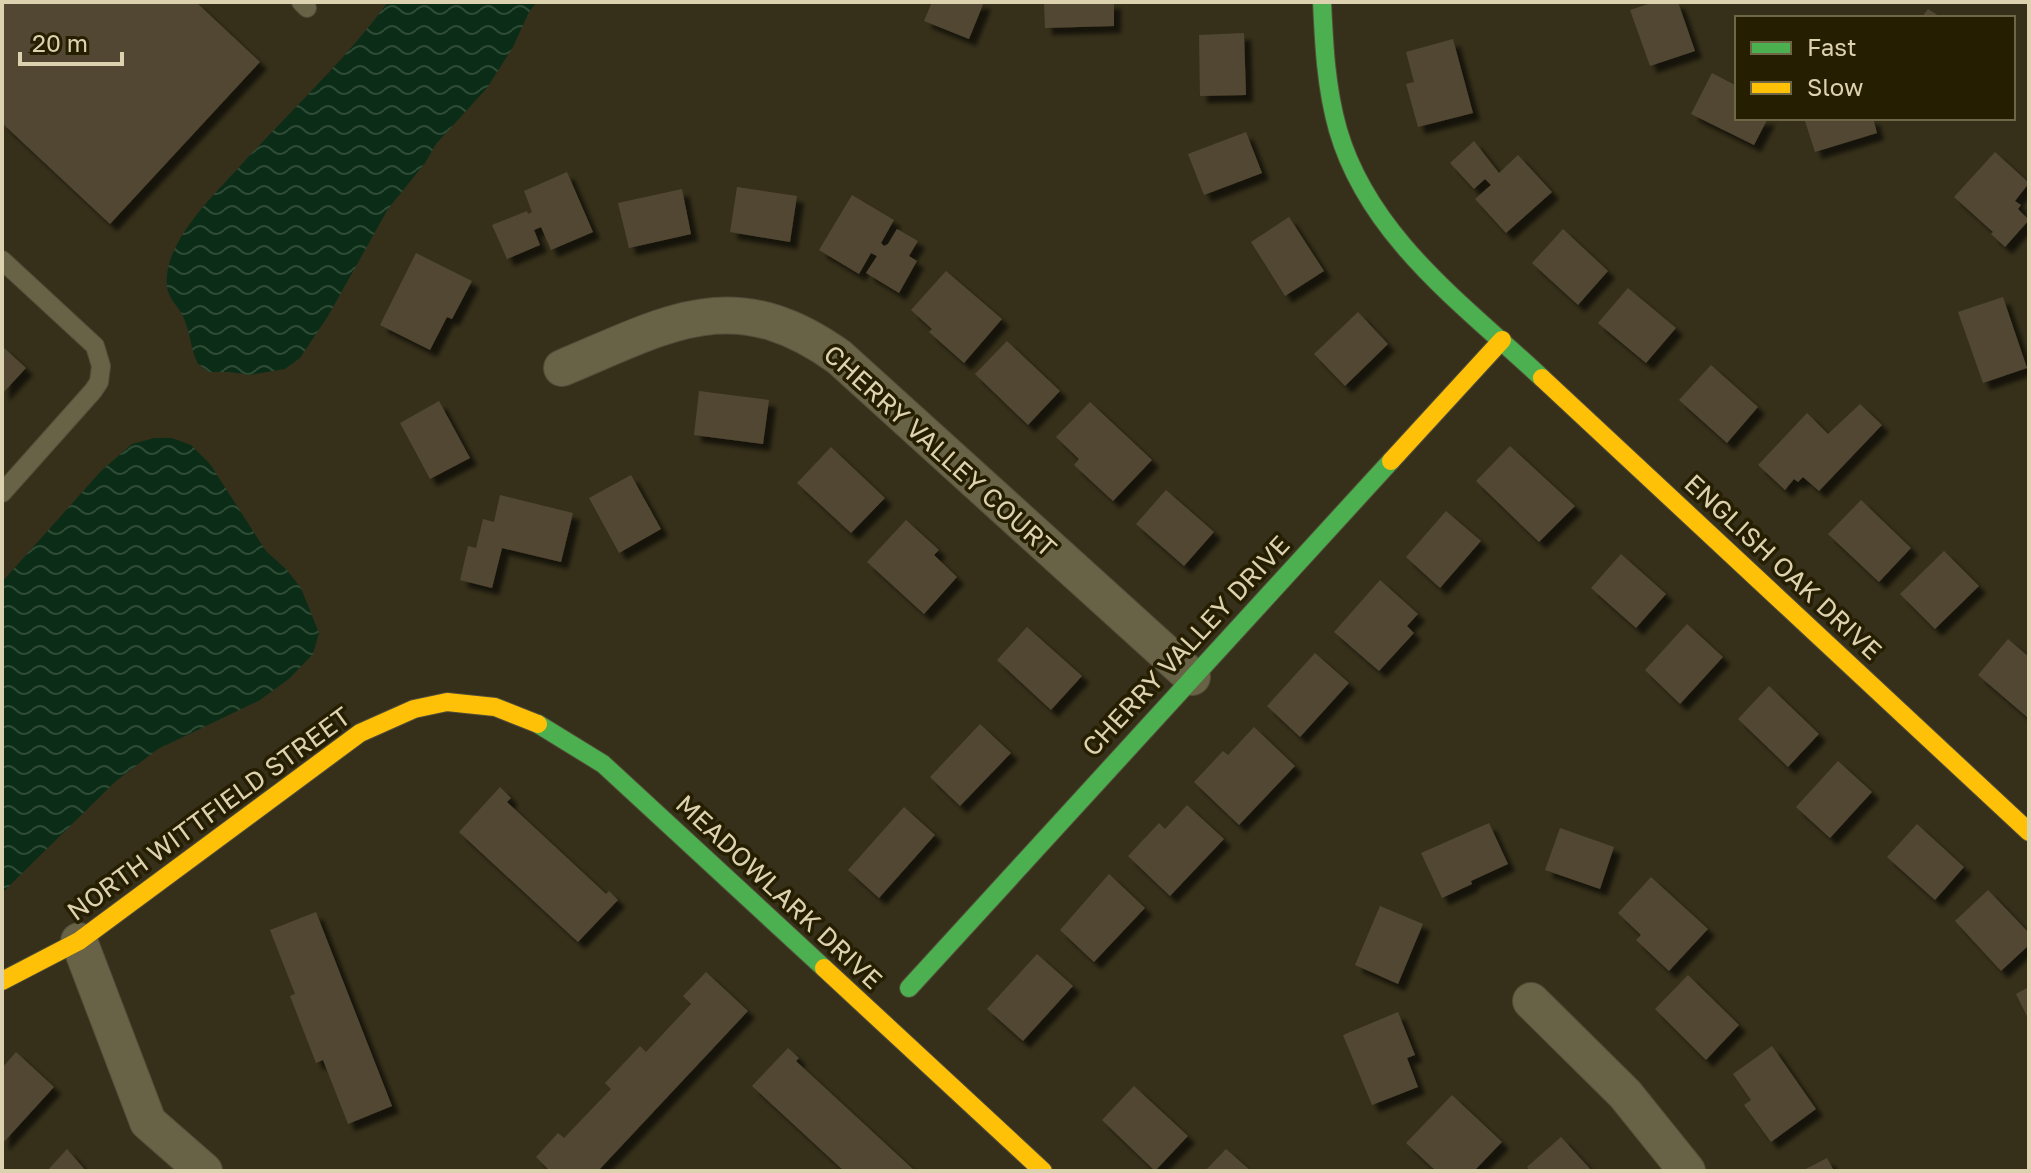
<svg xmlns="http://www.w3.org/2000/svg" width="2031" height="1173" font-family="'Golos Text',sans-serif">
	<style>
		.water { fill: url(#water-waves) }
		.building { fill: #514733; filter: url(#shadow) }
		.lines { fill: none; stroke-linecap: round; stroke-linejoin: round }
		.lane-casing { stroke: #534d39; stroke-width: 20 }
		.street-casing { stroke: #534d39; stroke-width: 38 }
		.fast-casing { stroke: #534d39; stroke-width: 20 }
		.slow-casing { stroke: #534d39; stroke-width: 20 }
		.lane { stroke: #686247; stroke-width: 18 }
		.street { stroke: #686247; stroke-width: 36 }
		.fast { stroke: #4caf50; stroke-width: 18 }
		.slow { stroke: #ffc107; stroke-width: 18 }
		.labels { text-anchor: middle; stroke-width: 7; stroke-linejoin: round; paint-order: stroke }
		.street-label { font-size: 26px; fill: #ddd2b0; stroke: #261e00 }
	</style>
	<defs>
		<pattern id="water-waves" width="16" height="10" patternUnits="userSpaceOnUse" patternTransform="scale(2)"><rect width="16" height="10" fill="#0b2d17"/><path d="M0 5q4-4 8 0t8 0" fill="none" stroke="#2e4b36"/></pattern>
		<filter id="shadow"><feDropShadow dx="7" dy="7" stdDeviation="2" flood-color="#0009"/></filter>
	</defs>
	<rect width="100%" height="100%" fill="#36301a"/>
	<g class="water">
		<path d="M388,2H537L529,12L513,47L487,88L436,144L425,163L388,209L328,316L300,358L285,369L250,375L230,372H209L198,364C191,351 191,337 186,324C180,303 164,301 167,275C171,235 216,193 241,165C290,111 345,61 388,2Z"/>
		<path d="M154,438H172L191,445L210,464L266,551L286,569L301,588L319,633L313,654L290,678L260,700L158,749L116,781L2,893V582L101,471L132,444Z"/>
	</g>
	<g class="building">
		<path d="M2,2H196L260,62L110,224L2,123Z"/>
		<path d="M932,2H984L969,39L924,21Z"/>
		<path d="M1044,2H1114V26L1045,28Z"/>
		<path d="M1654,2H1678L1695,51L1650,66L1630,10Z"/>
		<path d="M1928,9L1942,18H1921Z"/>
		<path d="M1244,33L1246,95L1200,96L1199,35Z"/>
		<path d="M1453,39L1473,113L1418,127L1406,84L1414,82L1406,52Z"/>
		<path d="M1712,73L1737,86V118H1768L1754,145L1691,114Z"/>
		<path d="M1804,118H1873L1877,133L1815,152Z"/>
		<path d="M1246,132L1262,173L1204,195L1188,154Z"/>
		<path d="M1474,141L1499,173L1518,155L1552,192L1506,233L1475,199L1491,185L1485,179L1474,189L1450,163Z"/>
		<path d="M1995,152L2029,183L2015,201L2021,205L2018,209L2029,220L2005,247L1991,234L1993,232L1954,197Z"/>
		<path d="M567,172L593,232L551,250L541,227L534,230L540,245L507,259L492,225L527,211L528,214L532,212L524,191Z"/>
		<path d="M737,187L797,196L790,242L730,232Z"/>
		<path d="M682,189L691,234L629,248L618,203Z"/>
		<path d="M852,195L894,220L881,243L884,246L888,244L897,229L918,241L909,256L917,261L899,293L866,273L877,256L871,253L859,274L819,250Z"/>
		<path d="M1289,217L1324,271L1285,296L1251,242Z"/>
		<path d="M1563,229L1608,271L1578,305L1532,263Z"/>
		<path d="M416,253L472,281L452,319L447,317L430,350L380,325Z"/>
		<path d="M946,271L1002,319L964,363L929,332L932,329L911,310Z"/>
		<path d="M1628,288L1676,328L1646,363L1598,323Z"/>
		<path d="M2003,297L2027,368L1983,383L1958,312Z"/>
		<path d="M1358,312L1388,344L1345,386L1314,354Z"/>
		<path d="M1007,341L1060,391L1028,425L975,374Z"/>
		<path d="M2,346L26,368L2,394Z"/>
		<path d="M1711,365L1758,407L1727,443L1679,400Z"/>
		<path d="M699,391L769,400L763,444L694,435Z"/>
		<path d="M439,401L470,458L430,479L400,423Z"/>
		<path d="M1090,402L1152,460L1113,501L1074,465L1079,459L1056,437Z"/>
		<path d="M1860,404L1882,425L1819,491L1803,477L1798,482L1794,479L1785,490L1758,465L1807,413L1828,434Z"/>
		<path d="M1510,446L1575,506L1539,542L1476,481Z"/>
		<path d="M831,447L885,498L851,533L797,483Z"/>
		<path d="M631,475L661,529L619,553L589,498Z"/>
		<path d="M1166,490L1214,532L1184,566L1136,524Z"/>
		<path d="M500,495L573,513L561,562L502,548L492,588L460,580L468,546L476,548L483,519L494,522Z"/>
		<path d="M1861,500L1911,548L1879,582L1828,534Z"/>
		<path d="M1446,511L1481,541L1440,588L1406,557Z"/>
		<path d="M906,520L939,550L934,555L957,577L924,614L867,562Z"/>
		<path d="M1944,551L1979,586L1935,629L1900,594Z"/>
		<path d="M1621,554L1666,594L1636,628L1591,588Z"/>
		<path d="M1380,580L1418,614L1407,626L1414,633L1379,671L1334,632Z"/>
		<path d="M1687,624L1723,657L1680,704L1645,670Z"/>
		<path d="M1027,627L1082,676L1051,710L997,660Z"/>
		<path d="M2008,639L2029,657V714L2027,717L1978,675Z"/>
		<path d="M1315,653L1349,683L1300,737L1267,706Z"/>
		<path d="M1769,686L1819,734L1788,767L1738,719Z"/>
		<path d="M980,724L1011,753L960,806L930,777Z"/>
		<path d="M1254,727L1295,766L1239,825L1194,782L1223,751L1228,755Z"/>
		<path d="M1838,761L1872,792L1830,838L1796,807Z"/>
		<path d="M500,787L511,798L507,802L606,894L609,891L618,900L578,942L459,832Z"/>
		<path d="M1187,805L1224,839L1170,896L1128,856L1159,823L1165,829Z"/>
		<path d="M904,807L935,835L879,898L848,870Z"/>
		<path d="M1489,823L1508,864L1471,881L1472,884L1442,898L1421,853Z"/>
		<path d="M1917,824L1964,867L1935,900L1887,857Z"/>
		<path d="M1560,828L1614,847L1600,889L1545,870Z"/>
		<path d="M1109,874L1145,908L1094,962L1060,930Z"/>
		<path d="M1651,877L1708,929L1669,971L1636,940L1641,935L1618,913Z"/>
		<path d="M1988,890L2029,933V945L2001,971L1955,921Z"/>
		<path d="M1380,906L1423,924L1398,984L1355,965Z"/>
		<path d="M316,912L392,1106L348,1124L323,1060L316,1063L290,996L295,994L270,930Z"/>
		<path d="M1037,954L1073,986L1023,1041L987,1009Z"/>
		<path d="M706,972L748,1011L598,1171H550L536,1157L558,1133L564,1138L611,1089L605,1083L640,1046L646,1052L691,1004L683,996Z"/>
		<path d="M1688,975L1739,1025L1706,1060L1655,1009Z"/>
		<path d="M2029,987V1020L2016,994Z"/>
		<path d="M1398,1012L1415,1055L1407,1058L1418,1087L1372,1105L1343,1035Z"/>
		<path d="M1772,1046L1816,1109L1771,1142L1744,1105L1751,1100L1733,1074Z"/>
		<path d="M788,1048L799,1058L796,1061L915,1171H844L752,1086Z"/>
		<path d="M16,1052L54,1087L2,1144V1068Z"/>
		<path d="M1134,1086L1188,1136L1155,1171L1102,1120Z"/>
		<path d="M1452,1095L1502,1142L1474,1171H1436L1406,1143Z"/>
		<path d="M1561,1137L1592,1171H1530L1527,1167Z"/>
		<path d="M67,1149L86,1171H47Z"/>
		<path d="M1226,1149L1251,1171H1205Z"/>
		<path d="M1827,1158L1834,1171H1802Z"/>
	</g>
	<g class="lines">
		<defs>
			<g id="lane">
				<path d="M301,2L307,8"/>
				<path d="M2,260L95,346L101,366L99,382L93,391L2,493"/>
			</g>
			<g id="street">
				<path d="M562,368C668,324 733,281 839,357L1192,677"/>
				<path d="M79,941L148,1122L204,1171"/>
				<path d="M1531,1001L1625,1094L1687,1171"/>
			</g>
			<g id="fast">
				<path d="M1322,2C1324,45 1326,88 1338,130C1369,237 1464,305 1542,378"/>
				<path d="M538,724L603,764L824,968"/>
				<path d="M909,988L1391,461"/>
			</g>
			<g id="slow">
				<path d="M1542,378L2029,832"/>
				<path d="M1391,461L1502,340"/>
				<path d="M824,968L1043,1171"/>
				<path d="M2,981L79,941L360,733L414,709L447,702L495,707L538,724"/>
			</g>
		</defs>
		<use href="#lane" class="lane-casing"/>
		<use href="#street" class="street-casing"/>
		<use href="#fast" class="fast-casing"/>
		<use href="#slow" class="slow-casing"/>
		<use href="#lane" class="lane"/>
		<use href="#street" class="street"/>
		<use href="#fast" class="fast"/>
		<use href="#slow" class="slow"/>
	</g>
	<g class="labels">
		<g class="street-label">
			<text transform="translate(940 451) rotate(42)" y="9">CHERRY VALLEY COURT</text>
			<text transform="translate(1783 567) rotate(43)" y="9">ENGLISH OAK DRIVE</text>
			<text transform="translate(1186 646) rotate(-47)" y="9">CHERRY VALLEY DRIVE</text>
			<text transform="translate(209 814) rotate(-36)" y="9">NORTH WITTFIELD STREET</text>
			<text transform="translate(779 892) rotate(43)" y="9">MEADOWLARK DRIVE</text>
		</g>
	</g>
	<rect width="2031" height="1173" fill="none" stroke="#ddd2b0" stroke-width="8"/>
	<rect x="1735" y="16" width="280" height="104" fill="#261e00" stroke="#6f6646" stroke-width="2"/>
	<rect x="1751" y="42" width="40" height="12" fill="#4caf50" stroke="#6f6646" stroke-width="2"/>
	<text x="1807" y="56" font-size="24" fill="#ddd2b0">Fast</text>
	<rect x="1751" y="82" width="40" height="12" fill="#ffc107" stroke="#6f6646" stroke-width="2"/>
	<text x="1807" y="96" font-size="24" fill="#ddd2b0">Slow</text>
	<path d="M20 52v12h102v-12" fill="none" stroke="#ddd2b0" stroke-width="4"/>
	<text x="32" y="52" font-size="24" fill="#ddd2b0" stroke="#261e00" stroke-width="6" paint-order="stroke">20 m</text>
</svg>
